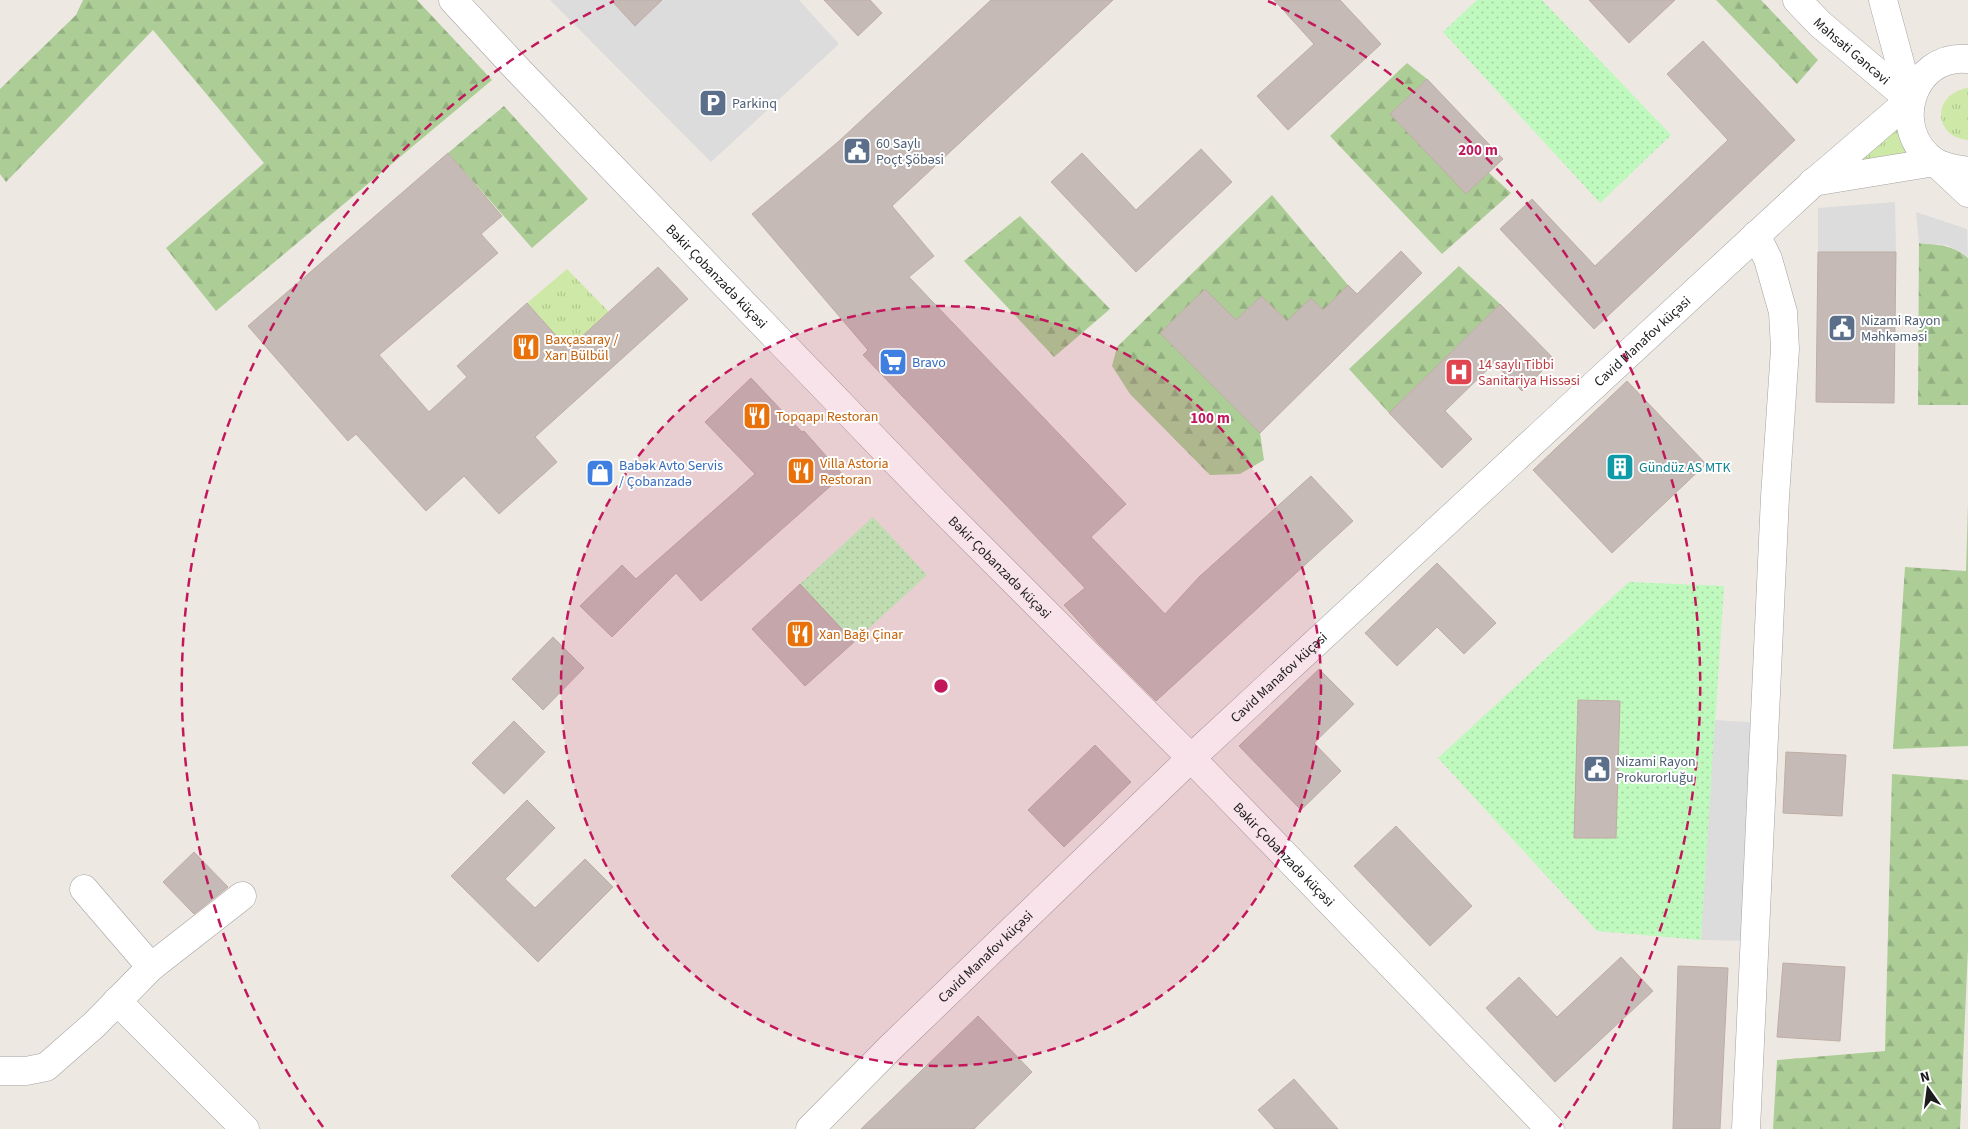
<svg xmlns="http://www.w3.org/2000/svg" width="1968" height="1129" font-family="'Source Sans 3',sans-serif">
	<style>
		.grass { fill: url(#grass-tufts) }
		.forest { fill: url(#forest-firs) }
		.park { fill: url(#park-dots) }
		.parking { fill: #dcdcdc }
		.building { fill: #c5bab5; stroke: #bfada4 }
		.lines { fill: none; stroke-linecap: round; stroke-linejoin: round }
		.minor-casing { stroke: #a3a3a3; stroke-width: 29 }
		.minor { stroke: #fff; stroke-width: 28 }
		.ring { fill: none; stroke: #c2185b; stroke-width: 2.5; stroke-dasharray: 9 6 }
		.labels { text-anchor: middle; stroke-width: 4; stroke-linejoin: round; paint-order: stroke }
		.street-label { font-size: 14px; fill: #1c1c1c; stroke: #fff }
		.service-label { font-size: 14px; fill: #4e5e75; stroke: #fff; text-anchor: start }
		.food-label { font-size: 14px; fill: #c56008; stroke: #fff; text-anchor: start }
		.shop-label { font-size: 14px; fill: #366cbe; stroke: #fff; text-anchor: start }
		.health-label { font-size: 14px; fill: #be3a42; stroke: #fff; text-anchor: start }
		.culture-label { font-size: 14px; fill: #0d838f; stroke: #fff; text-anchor: start }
		.centre { fill: #c2185b; stroke: #fff; stroke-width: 2.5 }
		.ring-label { font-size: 15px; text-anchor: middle; font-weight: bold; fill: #c2185b; stroke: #fff; stroke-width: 4; stroke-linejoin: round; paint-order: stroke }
	</style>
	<defs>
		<pattern id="grass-tufts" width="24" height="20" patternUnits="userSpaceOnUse" patternTransform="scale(1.25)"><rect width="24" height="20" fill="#cee9a7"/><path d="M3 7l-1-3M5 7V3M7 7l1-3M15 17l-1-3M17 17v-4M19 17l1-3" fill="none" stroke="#b0c78f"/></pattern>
		<pattern id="forest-firs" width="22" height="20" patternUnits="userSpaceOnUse" patternTransform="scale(1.25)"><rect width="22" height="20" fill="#accd96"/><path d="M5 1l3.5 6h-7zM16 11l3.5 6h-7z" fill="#93af81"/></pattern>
		<pattern id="park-dots" width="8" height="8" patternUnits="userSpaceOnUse" patternTransform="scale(1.25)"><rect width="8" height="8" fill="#bff9be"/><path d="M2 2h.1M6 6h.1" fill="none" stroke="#a4d5a3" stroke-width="1.8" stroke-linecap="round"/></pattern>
	</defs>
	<rect width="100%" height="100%" fill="#eee8e2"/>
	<g class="grass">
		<path d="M1968,88V140C1932,137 1932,93 1968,88Z"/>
		<path d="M1896,129L1908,153L1847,165Z"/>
		<path d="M567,269L609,312L568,349L527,303Z"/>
	</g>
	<g class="forest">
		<path d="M83,0H417L492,80L216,311L166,248L264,163L153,30L6,182L0,174V89L76,15Z"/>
		<path d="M1716,0H1761L1818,60L1797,84Z"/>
		<path d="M1407,63L1427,79L1390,114L1466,193L1488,172L1511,193L1442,254L1330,136Z"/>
		<path d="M504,106L588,199L532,248L448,153Z"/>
		<path d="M1272,195L1348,285L1323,310L1287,321L1261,296L1236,320L1205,289L1160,333L1260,433L1264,460L1240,474L1210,475L1130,394L1112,366L1117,347Z"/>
		<path d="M1020,216L1110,309L1054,357L964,261Z"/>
		<path d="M1919,243C1938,245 1954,245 1968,258V405H1918Z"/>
		<path d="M1459,266L1500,304L1389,413L1349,369Z"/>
		<path d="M1968,504V746L1893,749L1905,567L1966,571Z"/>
		<path d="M1892,774L1968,780V949L1960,1129H1773L1777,1060L1885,1051Z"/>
	</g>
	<g class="park">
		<path d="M1477,0H1542L1671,135L1600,203L1443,32Z"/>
		<path d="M873,517L927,575L854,642L800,584Z"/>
		<path d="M1629,582L1724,586L1701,940L1597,931L1438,758Z"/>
	</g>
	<g class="parking">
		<path d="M550,0H611L635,26L662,0H799L839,44L711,162Z"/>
		<path d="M1895,202L1896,252H1818V208Z"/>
		<path d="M1916,212L1967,229L1968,258L1963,253L1947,245L1919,243Z"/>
		<path d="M1715,720L1765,723L1755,941L1701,940Z"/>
	</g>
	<g class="building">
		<path d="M611,0H662L635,26Z"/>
		<path d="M824,0H870L882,13L858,36Z"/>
		<path d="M991,0H1113L892,206L934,256L909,277L1126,504L1091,537L1165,614L1199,577L1311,476L1353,521L1156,701L1099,644L1064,605L1085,588L863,355L868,350L752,214L838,142Z"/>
		<path d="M1274,0H1340L1381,44L1288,130L1257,96L1314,44Z"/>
		<path d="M1589,0H1675L1629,43Z"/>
		<path d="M1703,41L1795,140L1594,329L1500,229L1532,199L1595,266L1728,140L1667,74Z"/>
		<path d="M1427,79L1503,159L1466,194L1390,114Z"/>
		<path d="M1201,149L1232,182L1136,272L1051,182L1082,153L1136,210Z"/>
		<path d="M448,153L502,216L481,234L498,253L379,355L429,412L467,377L457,366L527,303L568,349L658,267L688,299L535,437L557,462L499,514L464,476L426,511L356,434L348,441L248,326Z"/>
		<path d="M1401,251L1422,273L1260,433L1160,333L1205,289L1236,320L1261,296L1287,321L1311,298L1323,310L1348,285L1357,294Z"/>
		<path d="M1818,252H1896L1894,403L1816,402Z"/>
		<path d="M1500,304L1554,359L1522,391L1494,363L1445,411L1472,439L1442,468L1389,413Z"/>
		<path d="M751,378L802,432L804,431L843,475L701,601L676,573L612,637L580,606L622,565L636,579L755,474L705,422Z"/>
		<path d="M1627,381L1706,464L1612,553L1533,470Z"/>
		<path d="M1437,563L1496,623L1464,654L1437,627L1397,666L1365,633Z"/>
		<path d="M800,584L854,642L805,686L752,629Z"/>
		<path d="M553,637L584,668L543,710L512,679Z"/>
		<path d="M1319,669L1354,704L1314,743L1341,771L1301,810L1239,746Z"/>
		<path d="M1578,700L1620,701L1616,838H1574Z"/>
		<path d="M514,721L545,752L504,794L472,763Z"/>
		<path d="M1095,745L1131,782L1064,847L1028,810Z"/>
		<path d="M1786,752L1846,755L1842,816L1783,813Z"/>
		<path d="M527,800L555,828L505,879L535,908L585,859L613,887L538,962L451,876Z"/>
		<path d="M1396,826L1472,906L1430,946L1354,866Z"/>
		<path d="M194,852L228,887L194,914L163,882Z"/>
		<path d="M1621,957L1653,991L1555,1082L1486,1008L1519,977L1557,1017Z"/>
		<path d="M1783,963L1845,967L1840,1041L1777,1037Z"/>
		<path d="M1678,966L1728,968L1720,1129H1673Z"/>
		<path d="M978,1016L1032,1072L974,1129H861Z"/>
		<path d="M1294,1079L1338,1129H1275L1258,1110Z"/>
	</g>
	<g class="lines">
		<defs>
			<g id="minor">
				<path id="s1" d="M453,0L520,72L936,503L1191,758L1550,1129"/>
				<path id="s2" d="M1797,0L1820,24L1910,100"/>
				<path d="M1883,0L1910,100"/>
				<path d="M1968,59C1911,53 1888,131 1935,162C1945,168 1956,169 1968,171"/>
				<path d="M1813,182L1935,162L1968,193"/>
				<path d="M84,889L151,967"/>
				<path d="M117,1001L245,1129"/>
				<path d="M0,1071H26L46,1067L94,1025L151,967L242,896"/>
				<path id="s3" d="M810,1129L890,1048L1191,758L1813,183L1910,100"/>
				<path d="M1746,1129L1775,497L1785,349L1783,312L1768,259L1756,235"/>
			</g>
		</defs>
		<use href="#minor" class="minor-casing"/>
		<use href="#minor" class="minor"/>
	</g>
	<circle cx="941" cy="686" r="380" fill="#c2185b" fill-opacity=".12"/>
	<g class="ring">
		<circle cx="941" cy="686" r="380"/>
		<path d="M323 1127A759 759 0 0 1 614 1M1268 1A759 759 0 0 1 1559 1127"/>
	</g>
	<defs>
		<symbol id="parking-square" viewBox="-11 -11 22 22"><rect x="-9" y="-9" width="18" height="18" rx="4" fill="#5c6f8a" stroke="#fff"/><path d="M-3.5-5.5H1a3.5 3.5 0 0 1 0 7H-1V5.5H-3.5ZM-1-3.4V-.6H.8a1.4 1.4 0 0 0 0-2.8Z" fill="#fff"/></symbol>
		<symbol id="civic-square" viewBox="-11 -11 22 22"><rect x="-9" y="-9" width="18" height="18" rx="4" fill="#5c6f8a" stroke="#fff"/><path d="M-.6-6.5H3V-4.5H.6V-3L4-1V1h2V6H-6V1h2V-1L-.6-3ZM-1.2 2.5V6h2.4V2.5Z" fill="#fff"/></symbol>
		<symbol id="restaurant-square" viewBox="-11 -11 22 22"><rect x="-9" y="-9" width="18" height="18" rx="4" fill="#e8710a" stroke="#fff"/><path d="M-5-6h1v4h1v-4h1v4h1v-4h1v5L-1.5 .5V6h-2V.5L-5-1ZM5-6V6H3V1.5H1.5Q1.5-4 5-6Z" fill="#fff"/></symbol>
		<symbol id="supermarket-square" viewBox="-11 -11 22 22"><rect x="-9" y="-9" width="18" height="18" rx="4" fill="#3f7fe0" stroke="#fff"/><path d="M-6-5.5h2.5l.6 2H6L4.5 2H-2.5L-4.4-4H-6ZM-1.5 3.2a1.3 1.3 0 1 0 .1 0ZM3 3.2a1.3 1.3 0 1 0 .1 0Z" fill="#fff"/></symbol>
		<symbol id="hospital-square" viewBox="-11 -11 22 22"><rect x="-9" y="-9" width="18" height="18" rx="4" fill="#e0444e" stroke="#fff"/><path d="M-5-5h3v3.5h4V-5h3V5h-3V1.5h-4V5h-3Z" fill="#fff"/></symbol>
		<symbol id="building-square" viewBox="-11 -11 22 22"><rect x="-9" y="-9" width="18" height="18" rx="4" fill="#0f9aa8" stroke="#fff"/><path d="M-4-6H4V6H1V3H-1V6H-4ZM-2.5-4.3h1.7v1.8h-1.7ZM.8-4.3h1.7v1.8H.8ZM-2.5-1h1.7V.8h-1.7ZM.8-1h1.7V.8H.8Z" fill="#fff"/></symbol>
		<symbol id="shop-square" viewBox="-11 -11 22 22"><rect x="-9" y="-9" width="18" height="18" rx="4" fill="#3f7fe0" stroke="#fff"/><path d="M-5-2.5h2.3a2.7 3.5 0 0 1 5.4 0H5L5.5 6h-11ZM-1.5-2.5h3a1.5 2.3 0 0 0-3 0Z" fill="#fff"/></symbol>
	</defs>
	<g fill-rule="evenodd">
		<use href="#parking-square" x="697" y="87" width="32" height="32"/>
		<use href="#civic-square" x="841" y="135" width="32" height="32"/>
		<use href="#civic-square" x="1826" y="312" width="32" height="32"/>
		<use href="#restaurant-square" x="510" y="331" width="32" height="32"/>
		<use href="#supermarket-square" x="877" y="346" width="32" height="32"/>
		<use href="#hospital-square" x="1443" y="356" width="32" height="32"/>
		<use href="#restaurant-square" x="741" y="400" width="32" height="32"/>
		<use href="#building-square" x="1604" y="451" width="32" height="32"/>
		<use href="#restaurant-square" x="785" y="455" width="32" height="32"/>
		<use href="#shop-square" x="584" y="457" width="32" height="32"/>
		<use href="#restaurant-square" x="784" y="618" width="32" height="32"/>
		<use href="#civic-square" x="1581" y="753" width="32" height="32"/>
	</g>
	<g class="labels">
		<g class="street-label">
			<text dy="5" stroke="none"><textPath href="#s2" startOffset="75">Məhsəti Gəncəvi</textPath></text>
			<text dy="5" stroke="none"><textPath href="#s1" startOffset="382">Bəkir Çobanzadə küçəsi</textPath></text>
			<text dy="5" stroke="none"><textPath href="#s3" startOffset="1146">Cavid Manafov küçəsi</textPath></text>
			<text dy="5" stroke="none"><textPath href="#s1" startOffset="788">Bəkir Çobanzadə küçəsi</textPath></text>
			<text dy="5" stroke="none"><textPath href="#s3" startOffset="651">Cavid Manafov küçəsi</textPath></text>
			<text dy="5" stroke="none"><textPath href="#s1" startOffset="1192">Bəkir Çobanzadə küçəsi</textPath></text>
			<text dy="5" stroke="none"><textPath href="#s3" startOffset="246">Cavid Manafov küçəsi</textPath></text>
		</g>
		<g class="service-label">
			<text x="732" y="108">Parkinq</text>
			<text x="876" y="148">60 Saylı<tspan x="876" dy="16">Poçt Şöbəsi</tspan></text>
			<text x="1861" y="325">Nizami Rayon<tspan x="1861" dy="16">Məhkəməsi</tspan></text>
			<text x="1616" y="766">Nizami Rayon<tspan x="1616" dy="16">Prokurorluğu</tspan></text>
		</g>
		<g class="food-label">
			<text x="545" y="344">Baxçasaray /<tspan x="545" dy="16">Xarı Bülbül</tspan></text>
			<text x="776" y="421">Topqapı Restoran</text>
			<text x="820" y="468">Villa Astoria<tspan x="820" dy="16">Restoran</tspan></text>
			<text x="819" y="639">Xan Bağı Çinar</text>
		</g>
		<g class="shop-label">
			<text x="912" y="367">Bravo</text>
			<text x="619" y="470">Babək Avto Servis<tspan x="619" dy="16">/ Çobanzadə</tspan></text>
		</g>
		<g class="health-label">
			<text x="1478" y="369">14 saylı Tibbi<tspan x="1478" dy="16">Sanitariya Hissəsi</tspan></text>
		</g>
		<g class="culture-label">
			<text x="1639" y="472">Gündüz AS MTK</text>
		</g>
	</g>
	<circle cx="941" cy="686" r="8" class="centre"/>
	<g class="ring-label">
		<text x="1478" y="155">200 m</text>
		<text x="1210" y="423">100 m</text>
	</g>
	<g transform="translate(1928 1089) rotate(346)" stroke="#ffffff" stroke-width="4" paint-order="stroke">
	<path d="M0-4L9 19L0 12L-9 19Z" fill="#1c1c1c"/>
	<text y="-8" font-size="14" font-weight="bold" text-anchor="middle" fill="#1c1c1c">N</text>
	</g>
</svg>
